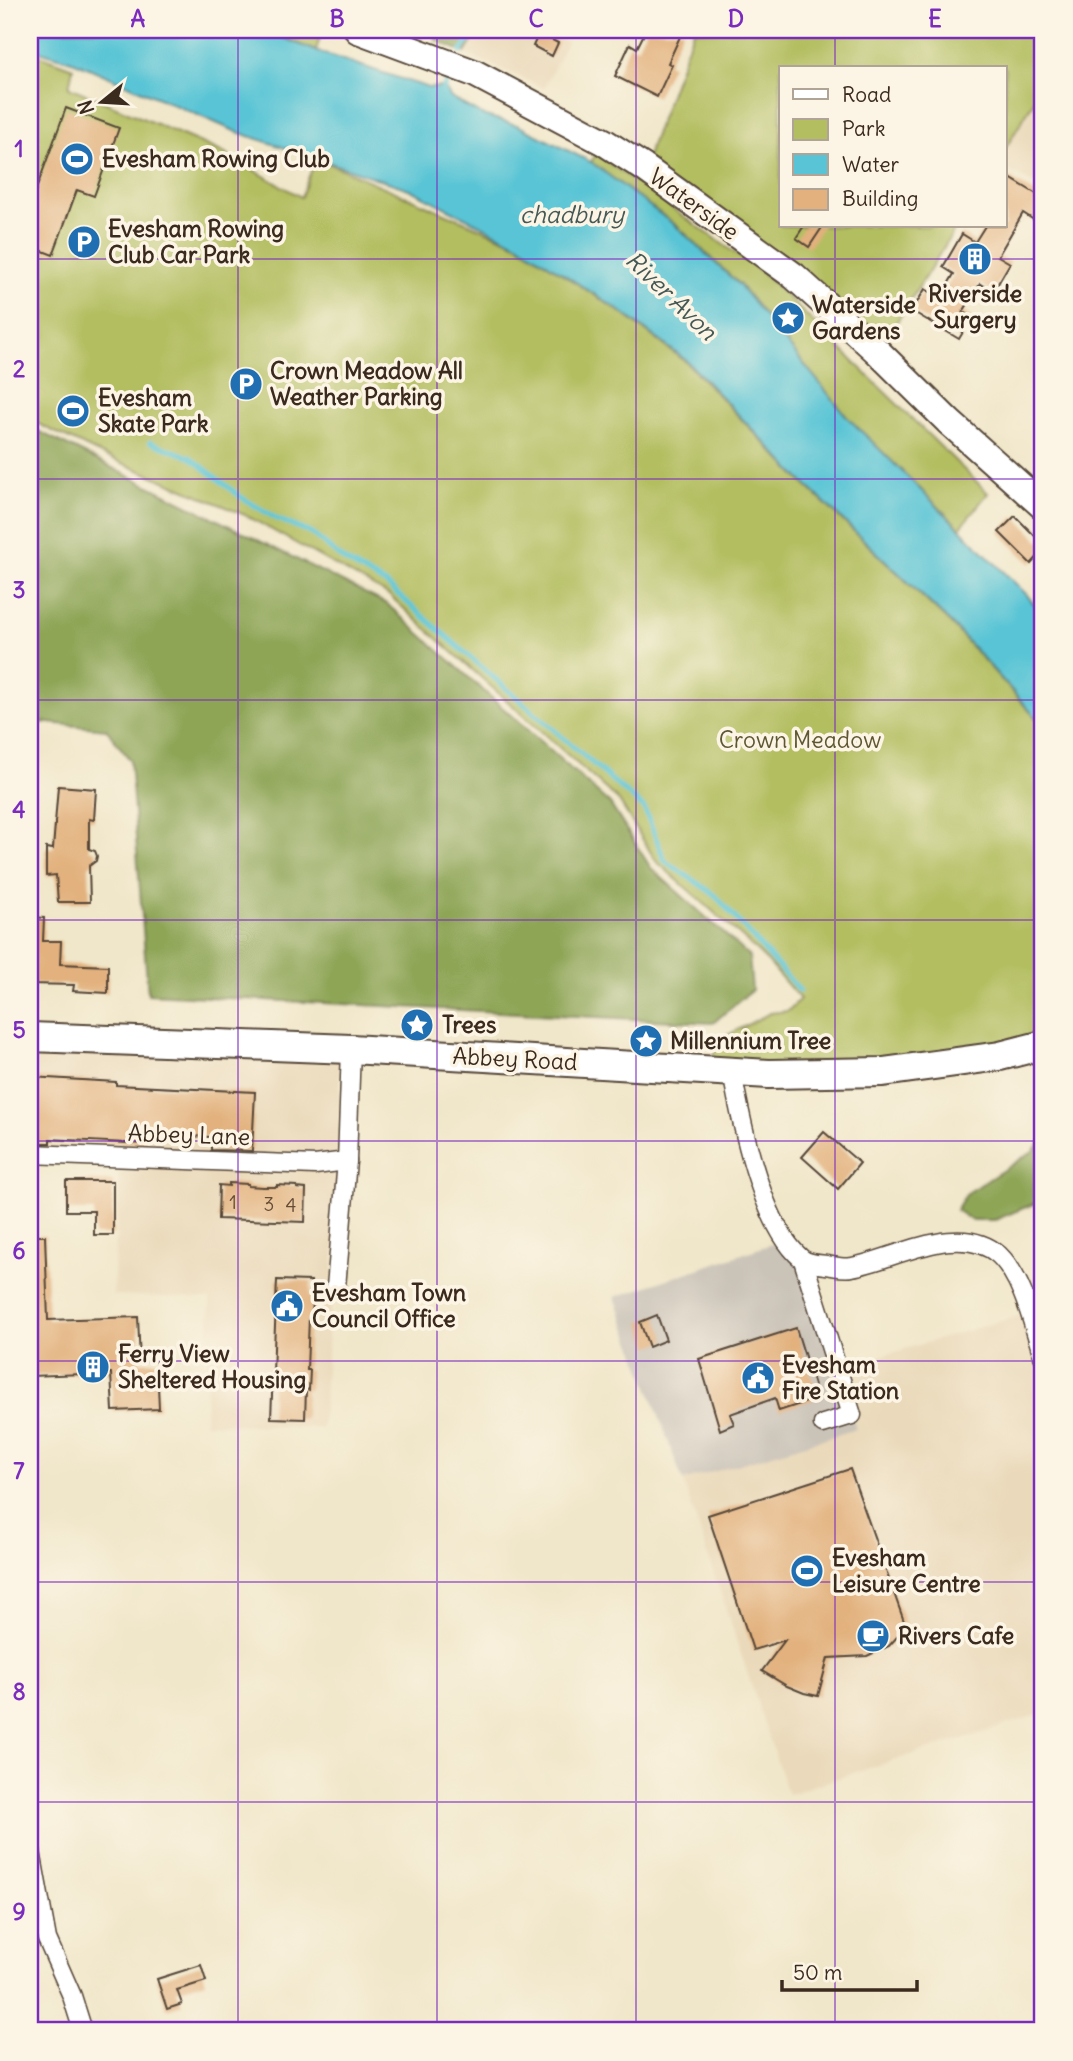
<svg xmlns="http://www.w3.org/2000/svg" width="1073" height="2061" font-family="Delius,sans-serif">
	<style>
		.built { fill: #ead9ba }
		.industrial { fill: #cac3b8 }
		.green { fill: #b3be60; stroke: #77743f; stroke-width: 2 }
		.forest { fill: #8ea556; stroke: #64683a; stroke-width: 2 }
		.water { fill: #59c4d5; stroke: #4a777a; stroke-width: 2 }
		.lines { fill: none; stroke-linecap: round; stroke-linejoin: round }
		.stream { stroke: #59c4d5; stroke-width: 5 }
		.building { fill: #e2b17d }
		.street-casing { stroke: #564638; stroke-width: 21 }
		.secondary-casing { stroke: #564638; stroke-width: 30 }
		.primary-casing { stroke: #564638; stroke-width: 32 }
		.street { stroke: #fff; stroke-width: 18 }
		.secondary { stroke: #fff; stroke-width: 26 }
		.primary { stroke: #fff; stroke-width: 28 }
		.grid { fill: none; stroke: #7b2cbf; stroke-width: 2; stroke-opacity: 0.55 }
		.labels { text-anchor: middle; stroke-width: 7; stroke-linejoin: round; paint-order: stroke }
		.number-label { font-size: 19px; fill: #654c36 }
		.poi-label { font-size: 23px; font-weight: bold; fill: #3b2a1e; stroke: #fcf5e5; text-anchor: start }
		.street-label { font-size: 23px; fill: #3b2a1e; stroke: #fcf5e5 }
		.park-label { font-size: 23px; fill: #5f5632; stroke: #fcf5e5 }
		.water-label { font-size: 24px; font-style: italic; fill: #445855; stroke: #fcf5e5 }
		.neatline { fill: none; stroke: #7b2cbf; stroke-width: 2.5 }
		.grid-label { font-size: 23px; text-anchor: middle; font-weight: bold; fill: #7b2cbf }
	</style>
	<rect width="100%" height="100%" fill="#fcf5e5"/>
	<filter id="ink" filterUnits="userSpaceOnUse"><feTurbulence type="fractalNoise" baseFrequency=".0143" numOctaves="2"/><feDisplacementMap in="SourceGraphic" scale="14" xChannelSelector="R" yChannelSelector="G"/><feConvolveMatrix kernelMatrix="1 2 1 2 8 2 1 2 1" color-interpolation-filters="sRGB"/></filter>
	<filter id="wash" filterUnits="userSpaceOnUse"><feTurbulence type="fractalNoise" baseFrequency=".00686" numOctaves="4" result="noise"/><feDisplacementMap in="SourceGraphic" scale="28" xChannelSelector="R" yChannelSelector="G"/><feGaussianBlur stdDeviation="1.57" result="paint"/><feColorMatrix in="noise" values="0 0 0 0 0 0 0 0 0 0 0 0 0 0 0 0 0 1.4 0 .05"/><feComposite in="paint" operator="in"/></filter>
	<g filter="url(#wash)">
		<rect width="100%" height="100%" fill="#f0e6c9"/>
		<g class="built">
			<path d="M482,30H537L567,42L544,88L465,53Z"/>
			<path d="M1043,79V188L1005,169V149L1034,101Z"/>
			<path d="M30,1042L339,1056L341,1156L322,1428L205,1423L210,1299L113,1295L120,1160L30,1157Z"/>
			<path d="M1043,1309V1713L788,1794L683,1481L856,1429L839,1368Z"/>
		</g>
		<path class="industrial" d="M784,1240L803,1260L856,1429L683,1481L615,1297Z"/>
		<g class="green">
			<path d="M263,30H322L316,51Z"/>
			<path d="M694,30H1043V79L1034,101L1005,149V68H781V226H957L878,352L643,167Z"/>
			<path d="M30,52L73,68L69,87L222,152L301,197L316,158L517,244L623,314L686,362L799,479L953,626L1043,726V1043L999,1053L705,1068L724,1037L770,1013L788,1011L800,999L768,962L743,938L656,861L619,801L390,596L245,515L101,454L30,420Z"/>
			<path d="M596,154L763,273L988,493L960,528L848,418L740,285L676,225L591,162Z"/>
		</g>
		<g class="forest">
			<path d="M438,30H479L465,53L435,40Z"/>
			<path d="M34,429L387,604L610,804L651,868L749,956L752,990L713,1023L148,994L130,760L106,729L30,721V430Z"/>
			<path d="M1043,1139V1200L995,1220H971L956,1210L966,1194L1033,1151Z"/>
		</g>
		<path class="water" d="M30,30H263L316,51L429,88L444,87L451,98L482,115L517,125L591,162L676,226L740,286L848,418L1027,595L1043,617V725L953,625L800,479L687,361L623,313L518,244L409,189L237,132L75,62L30,48Z"/>
		<g class="lines">
			<g class="stream">
				<path d="M461,52L477,30"/>
				<path d="M442,93L447,80"/>
				<path d="M150,442L190,457L241,497L277,519L311,533L345,561L386,584L644,808L665,861L715,895L800,991"/>
			</g>
		</g>
		<g id="blocks">
			<g class="building">
				<path d="M646,30H683L668,63L672,65L657,97L615,76L630,44L637,48Z"/>
				<path d="M539,33L558,43L552,56L533,46Z"/>
				<path d="M66,108L119,128L94,196L77,190L53,255L30,246V206Z"/>
				<path d="M1005,175L1043,198V226L1023,213L998,256L1010,263L993,292L980,284L963,312L972,317L959,339L912,311L925,289L940,298L954,274L943,267L962,234L975,242L985,226H1005Z"/>
				<path d="M804,226H823L809,247L796,238Z"/>
				<path d="M1015,516L1043,544V551L1031,564L999,532Z"/>
				<path d="M58,786L96,789L94,820L89,819V849L95,851L97,856L96,861L89,866L90,902H58L56,875L46,876V848L53,849Z"/>
				<path d="M30,917L44,918L43,941H61L60,964L108,966V993L73,991L74,985L30,984Z"/>
				<path d="M30,1077L116,1082V1085L255,1092L252,1151L211,1150V1137L147,1134L146,1144L50,1139V1143H30Z"/>
				<path d="M824,1132L860,1163L838,1189L802,1157Z"/>
				<path d="M66,1181H113V1235H94V1211H66Z"/>
				<path d="M229,1183L248,1184V1186L263,1187H277V1185L297,1186V1188L306,1189L305,1222L218,1219L219,1185L229,1186Z"/>
				<path d="M30,1236H45L48,1320L138,1317L140,1362L157,1361L159,1409L113,1411L111,1373L30,1376Z"/>
				<path d="M277,1280L311,1281L310,1297L313,1298L312,1317H309L307,1370H310L309,1390L306,1389L305,1419L271,1418Z"/>
				<path d="M657,1315L666,1340L649,1347L640,1322Z"/>
				<path d="M796,1328L818,1398L779,1411L775,1398L730,1414L734,1424L720,1430L699,1359Z"/>
				<path d="M850,1469L906,1627L889,1646L867,1656L828,1658L818,1696L804,1693L787,1686L762,1671L785,1640L753,1650L708,1515Z"/>
				<path d="M201,1965L206,1981L177,1990L182,2004L167,2009L157,1979Z"/>
			</g>
		</g>
	</g>
	<g filter="url(#ink)">
		<use href="#blocks" fill-opacity="0" stroke="#564638" stroke-width="2"/>
		<g class="lines">
			<defs>
				<g id="street">
					<path d="M732,1072C741,1122 762,1225 801,1258C807,1264 818,1264 826,1265C834,1266 844,1269 852,1267C896,1259 960,1220 999,1255C1023,1278 1033,1325 1043,1356"/>
					<path d="M30,1154L315,1165L347,1161"/>
					<path d="M803,1260L852,1415L823,1424"/>
					<path d="M336,1287L347,1161L351,1049"/>
					<path d="M30,1846L47,1939L72,1996L83,2031"/>
				</g>
				<path id="secondary" d="M358,30L474,73L604,142L643,167L794,276L878,352L949,422L1043,506"/>
				<path id="primary" d="M30,1037L351,1049L769,1074L883,1072L1000,1056L1043,1045"/>
			</defs>
			<use href="#street" class="street-casing"/>
			<use href="#secondary" class="secondary-casing"/>
			<use href="#primary" class="primary-casing"/>
			<use href="#street" class="street"/>
			<use href="#secondary" class="secondary"/>
			<use href="#primary" class="primary"/>
		</g>
	</g>
	<path class="grid" d="M238,30V2031M437,30V2031M636,30V2031M835,30V68M835,226V2031M30,259H1043M30,479H1043M30,700H1043M30,920H1043M30,1141H1043M30,1361H1043M30,1582H1043M30,1802H1043"/>
	<defs>
		<symbol id="stadium-disc" viewBox="-11 -11 22 22"><circle r="9.5" fill="#1f6fb2" stroke="#fcf5e5"/><path d="M0-5a6.5 5 0 1 0 0 10a6.5 5 0 1 0 0-10ZM-3.5-1.8h7v3.6h-7Z" fill="#fff"/></symbol>
		<symbol id="parking-disc" viewBox="-11 -11 22 22"><circle r="9.5" fill="#1f6fb2" stroke="#fcf5e5"/><path d="M-3.5-5.5H1a3.5 3.5 0 0 1 0 7H-1V5.5H-3.5ZM-1-3.4V-.6H.8a1.4 1.4 0 0 0 0-2.8Z" fill="#fff"/></symbol>
		<symbol id="building-disc" viewBox="-11 -11 22 22"><circle r="9.5" fill="#1f6fb2" stroke="#fcf5e5"/><path d="M-4-6H4V6H1V3H-1V6H-4ZM-2.5-4.3h1.7v1.8h-1.7ZM.8-4.3h1.7v1.8H.8ZM-2.5-1h1.7V.8h-1.7ZM.8-1h1.7V.8H.8Z" fill="#fff"/></symbol>
		<symbol id="sight-disc" viewBox="-11 -11 22 22"><circle r="9.5" fill="#1f6fb2" stroke="#fcf5e5"/><path d="M0-6L1.8-2.2L6-1.7L2.9 1.2L3.7 5.4L0 3.3L-3.7 5.4L-2.9 1.2L-6-1.7L-1.8-2.2Z" fill="#fff"/></symbol>
		<symbol id="civic-disc" viewBox="-11 -11 22 22"><circle r="9.5" fill="#1f6fb2" stroke="#fcf5e5"/><path d="M-.6-6.5H3V-4.5H.6V-3L4-1V1h2V6H-6V1h2V-1L-.6-3ZM-1.2 2.5V6h2.4V2.5Z" fill="#fff"/></symbol>
		<symbol id="cafe-disc" viewBox="-11 -11 22 22"><circle r="9.5" fill="#1f6fb2" stroke="#fcf5e5"/><path d="M-5.5-4.5H6V0H3Q3 3.5 0 3.5H-2.5Q-5.5 3.5-5.5 0ZM3-3.2v2h1.7v-2ZM-6 4.5H4V6H-6Z" fill="#fff"/></symbol>
	</defs>
	<g fill-rule="evenodd">
		<use href="#stadium-disc" x="58" y="140" width="38" height="38"/>
		<use href="#parking-disc" x="65" y="223" width="38" height="38"/>
		<use href="#building-disc" x="956" y="240" width="38" height="38"/>
		<use href="#sight-disc" x="769" y="299" width="38" height="38"/>
		<use href="#parking-disc" x="227" y="365" width="38" height="38"/>
		<use href="#stadium-disc" x="54" y="392" width="38" height="38"/>
		<use href="#sight-disc" x="398" y="1006" width="38" height="38"/>
		<use href="#sight-disc" x="627" y="1022" width="38" height="38"/>
		<use href="#civic-disc" x="268" y="1287" width="38" height="38"/>
		<use href="#building-disc" x="74" y="1348" width="38" height="38"/>
		<use href="#civic-disc" x="739" y="1359" width="38" height="38"/>
		<use href="#stadium-disc" x="788" y="1552" width="38" height="38"/>
		<use href="#cafe-disc" x="854" y="1617" width="38" height="38"/>
	</g>
	<g class="labels">
		<g class="number-label">
			<text x="233" y="1209">1</text>
			<text x="269" y="1211">3</text>
			<text x="291" y="1212">4</text>
		</g>
		<g class="poi-label">
			<text x="102" y="167">Evesham Rowing Club</text>
			<text x="108" y="237">Evesham Rowing<tspan x="108" dy="26">Club Car Park</tspan></text>
			<text x="975" y="302" text-anchor="middle">Riverside<tspan x="975" dy="26">Surgery</tspan></text>
			<text x="812" y="313">Waterside<tspan x="812" dy="26">Gardens</tspan></text>
			<text x="270" y="379">Crown Meadow All<tspan x="270" dy="26">Weather Parking</tspan></text>
			<text x="98" y="406">Evesham<tspan x="98" dy="26">Skate Park</tspan></text>
			<text x="442" y="1033">Trees</text>
			<text x="670" y="1049">Millennium Tree</text>
			<text x="312" y="1301">Evesham Town<tspan x="312" dy="26">Council Office</tspan></text>
			<text x="118" y="1362">Ferry View<tspan x="118" dy="26">Sheltered Housing</tspan></text>
			<text x="782" y="1373">Evesham<tspan x="782" dy="26">Fire Station</tspan></text>
			<text x="832" y="1566">Evesham<tspan x="832" dy="26">Leisure Centre</tspan></text>
			<text x="898" y="1644">Rivers Cafe</text>
		</g>
		<g class="street-label">
			<text transform="translate(694 204) rotate(36)" y="8">Waterside</text>
			<text transform="translate(515 1059) rotate(3)" y="8">Abbey Road</text>
			<text transform="translate(189 1135) rotate(2)" y="8">Abbey Lane</text>
		</g>
		<g class="park-label">
			<text x="800" y="748">Crown Meadow</text>
		</g>
		<g class="water-label">
			<text x="572" y="223">chadbury</text>
			<text transform="translate(671 296) rotate(44)" y="8">River Avon</text>
		</g>
	</g>
	<rect width="1073" height="2061" fill="none" stroke="#fcf5e5" stroke-width="77"/>
	<rect x="779" y="66" width="228" height="161" fill="#fcf5e5" stroke="#afa495" stroke-width="2"/>
	<rect x="793" y="89" width="35" height="10" fill="#ffffff" stroke="#afa495" stroke-width="2"/>
	<text x="842" y="102" font-size="21" fill="#3b2a1e">Road</text>
	<rect x="793" y="119" width="35" height="21" fill="#b3be60" stroke="#afa495" stroke-width="2"/>
	<text x="842" y="136" font-size="21" fill="#3b2a1e">Park</text>
	<rect x="793" y="154" width="35" height="21" fill="#59c4d5" stroke="#afa495" stroke-width="2"/>
	<text x="842" y="172" font-size="21" fill="#3b2a1e">Water</text>
	<rect x="793" y="189" width="35" height="21" fill="#e2b17d" stroke="#afa495" stroke-width="2"/>
	<text x="842" y="206" font-size="21" fill="#3b2a1e">Building</text>
	<g transform="translate(102 102) rotate(252)" stroke="#fcf5e5" stroke-width="5" paint-order="stroke">
	<path d="M0-5L12 26L0 18L-12 26Z" fill="#3b2a1e"/>
	<text y="-10" font-size="19" font-weight="bold" text-anchor="middle" fill="#3b2a1e">N</text>
	</g>
	<path d="M782 1980v10h135v-10" fill="none" stroke="#3b2a1e" stroke-width="3.5"/>
	<text x="793" y="1980" font-size="21" fill="#3b2a1e" stroke="#fcf5e5" stroke-width="5" paint-order="stroke">50 m</text>
	<rect x="38" y="38" width="996" height="1984" class="neatline"/>
	<g class="grid-label">
		<text x="138" y="27">A</text>
		<text x="337" y="27">B</text>
		<text x="536" y="27">C</text>
		<text x="736" y="27">D</text>
		<text x="935" y="27">E</text>
		<text x="19" y="157">1</text>
		<text x="19" y="377">2</text>
		<text x="19" y="598">3</text>
		<text x="19" y="818">4</text>
		<text x="19" y="1038">5</text>
		<text x="19" y="1259">6</text>
		<text x="19" y="1479">7</text>
		<text x="19" y="1700">8</text>
		<text x="19" y="1920">9</text>
	</g>
</svg>
